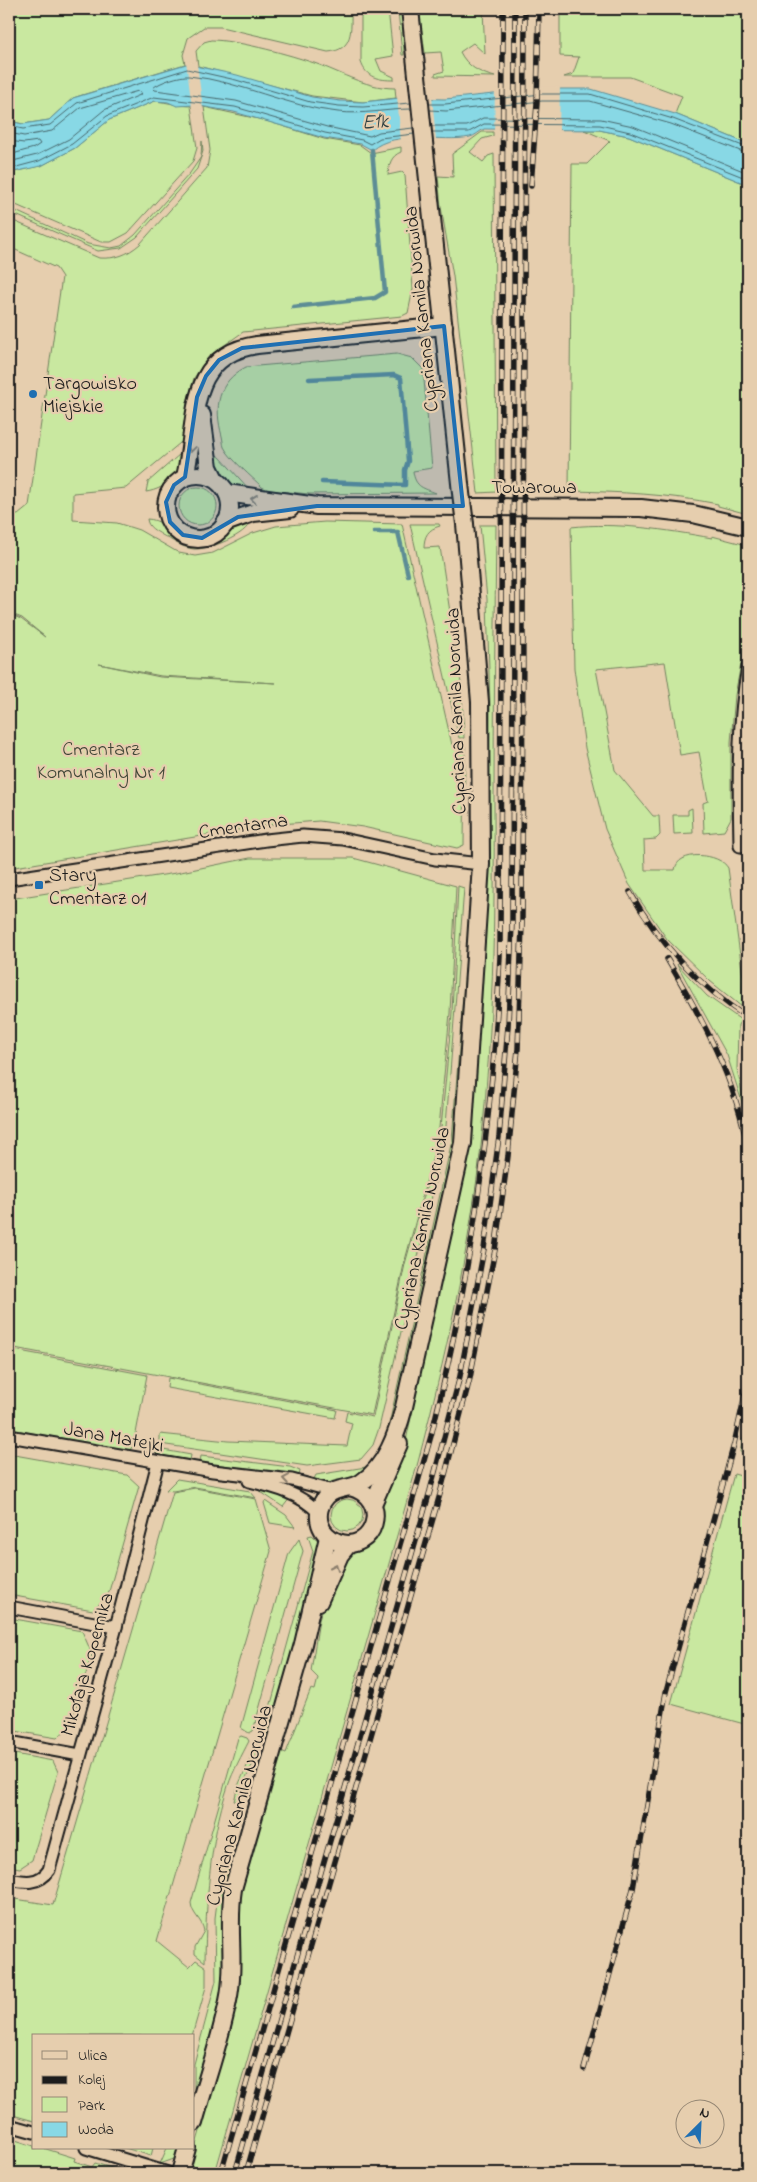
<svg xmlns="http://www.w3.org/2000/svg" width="757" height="2182" font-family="'Indie Flower',sans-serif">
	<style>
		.green { fill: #c9e8a0; stroke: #72825e; fill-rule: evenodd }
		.water { fill: #88d8e5; stroke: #5d8d95 }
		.pier { fill: #e6ceae }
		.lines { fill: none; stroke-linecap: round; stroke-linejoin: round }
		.shore { stroke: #47676c; stroke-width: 1 }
		.stream { stroke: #5d8d95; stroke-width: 4.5 }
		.street-casing { stroke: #1c1c1c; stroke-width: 15 }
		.secondary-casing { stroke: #1c1c1c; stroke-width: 20 }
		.street { stroke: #e6ceae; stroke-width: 11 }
		.secondary { stroke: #e6ceae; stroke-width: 16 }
		.rail-casing { stroke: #1c1c1c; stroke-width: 5.5 }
		.rail { stroke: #e6ceae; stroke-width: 4; stroke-dasharray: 11; stroke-linecap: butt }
		.secondary-bridge-casing { stroke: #1c1c1c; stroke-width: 20; stroke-linecap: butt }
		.secondary-bridge { stroke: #e6ceae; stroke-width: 16 }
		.oneway { stroke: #8b7e6c }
		.marked { fill: #1f6fb2; fill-opacity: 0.2; stroke: #1f6fb2; stroke-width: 4; stroke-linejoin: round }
		.poi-dot { fill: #1f6fb2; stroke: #e6ceae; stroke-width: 2 }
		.labels { text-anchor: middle; stroke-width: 4.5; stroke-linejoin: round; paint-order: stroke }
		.street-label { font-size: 20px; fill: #1c1c1c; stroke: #e6ceae }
		.poi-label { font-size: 20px; fill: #1c1c1c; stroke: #e6ceae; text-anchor: start }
		.park-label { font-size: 20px; fill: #3f4536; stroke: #e6ceae }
		.water-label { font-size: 21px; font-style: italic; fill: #324244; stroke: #e6ceae }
	</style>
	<rect width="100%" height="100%" fill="#e6ceae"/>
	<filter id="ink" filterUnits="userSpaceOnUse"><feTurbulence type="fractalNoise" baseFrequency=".02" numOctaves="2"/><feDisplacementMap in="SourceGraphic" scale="10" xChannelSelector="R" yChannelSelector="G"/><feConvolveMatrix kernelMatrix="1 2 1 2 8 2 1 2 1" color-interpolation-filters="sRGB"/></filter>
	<g filter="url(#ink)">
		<g class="green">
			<path d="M9,9H223L256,11V9H351C351,29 354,50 328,52L221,27H204L188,38L183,55L185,64L82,95L73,98L49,120L23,124L9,121Z"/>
			<path d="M361,9H388L393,56L376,59L381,71L394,77V80C379,80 366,78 361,62Z"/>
			<path d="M398,9H402L404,55H402Z"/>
			<path d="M419,9H483L485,54L473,43L460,52C467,66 479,73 495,77L435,76V74L444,71L441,52L425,53Z"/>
			<path d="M560,9H748V144L675,114L682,96L630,77H564L573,74L579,57L560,56Z"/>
			<path d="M211,40C235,40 284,53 308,61C338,70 363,88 395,88L396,98L363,102L312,96L198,66L196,51L204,42Z"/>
			<path d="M155,101C168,102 178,106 191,106L197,148L193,161L128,233L111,242H101L9,202V173L41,166L75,148L109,120Z"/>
			<path d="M204,107L263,120L324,139L360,145L371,153L401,147V152C391,156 389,164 388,175L402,172L405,175L413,289L408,313L402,316L243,332L209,356L194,378L187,403L186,438L126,488L73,493V520L117,523L139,530L179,553L195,556L213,553L253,533L276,526L325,522L402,524L452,745L465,746L464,845L457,848L363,827L319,821L267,825L9,868V614L21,619L45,637L22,618L9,613V514L18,515L29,506L62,277L56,268L9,247V219L99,258C116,259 127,255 140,244L207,168L210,150ZM99,664L161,676L276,683L160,677Z"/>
			<path d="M584,130H599L629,136L748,185V514L718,506V504C668,494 620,492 569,491L572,164H587L610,141Z"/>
			<path d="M482,132H493V136L482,139L470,152L483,162L488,156L494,154L496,492L478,493L453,276L441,207L438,176L453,177L452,154Z"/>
			<path d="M202,141L203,151L197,169L137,237L121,248L98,251L9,212V208L88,244L111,248L121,246L135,235L190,173L201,157Z"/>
			<path d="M397,354L412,358L423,369L432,468L413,471C415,488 424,488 436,493L309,494L268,490L262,487C252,477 230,459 224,447C223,444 223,440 222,436C214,407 217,382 246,367Z"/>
			<path d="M180,454H185C179,474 167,489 146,492L148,482Z"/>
			<path d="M214,454L220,457L249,489C223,489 220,477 214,454Z"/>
			<circle cx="198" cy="506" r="19"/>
			<path d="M147,519C173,520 177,552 209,543C219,540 224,532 232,527C237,524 244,523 250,521C248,535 208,550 194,549C182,548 172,540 162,535C155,530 148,528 147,519Z"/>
			<path d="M410,524H439L440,526C428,529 424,536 424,548L440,547L462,690L464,738H459Z"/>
			<path d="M480,525H496C495,619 494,712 494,805C495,919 493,1032 481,1146C469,1253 445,1358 418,1462L215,2173H188L236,2005L239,1983L238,1919L240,1897L281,1751L286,1753L311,1689L315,1690L318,1678L311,1671L319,1620L326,1598L343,1559L380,1505L404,1450L470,1143L488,878L490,708L487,599Z"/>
			<path d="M571,527C617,522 667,530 712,538V536L743,544L748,549V628L735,695L731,742V818L724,831L704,833L703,803L708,801L699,752L680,755L665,662L596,669L615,770L653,816H659L660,835L656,839L644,840L645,870H675C677,849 720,853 728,868L743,977L742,1007L710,981L667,939L629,884L605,829L585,748L574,668Z"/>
			<path d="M692,808L693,833L674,834L673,815H688V810Z"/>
			<path d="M250,858H353L456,886L450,1013L438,1138L404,1264L372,1415L9,1347V899L176,873Z"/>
			<path d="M472,878L456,1141L388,1440L364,1475L329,1485L313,1481L316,1475L366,1467L378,1453L388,1429L452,1140Z"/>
			<path d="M458,886L464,888L445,1139L379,1428L373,1445L361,1459L307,1466L160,1444V1434L228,1441L347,1446L352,1423L345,1421L347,1412L373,1417L405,1264L440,1138L452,1013Z"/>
			<path d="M677,964L707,996L741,1020L738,1025L737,1069L748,1121L727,1055Z"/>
			<path d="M9,1349L147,1375L134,1444L130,1450L9,1429Z"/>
			<path d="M168,1378L337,1410L335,1418L167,1388Z"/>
			<path d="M748,1419V1454L740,1452Z"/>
			<path d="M152,1448L191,1455L190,1460L158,1455Z"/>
			<path d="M9,1454L127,1475L139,1486L108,1595L93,1610L9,1595Z"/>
			<path d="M201,1456L290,1467L300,1471L299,1476L200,1462Z"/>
			<path d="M734,1474L748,1478V1725L671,1704Z"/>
			<path d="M177,1479L250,1491L256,1498L195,1487L173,1491L166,1490Z"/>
			<path d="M195,1488L256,1499L271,1551L157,1941L189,1967L196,1960L206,1967V1987L192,2036H34V2121L9,2114V1898L53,1905L173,1492Z"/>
			<path d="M255,1488L290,1498L283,1507Z"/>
			<circle cx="347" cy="1515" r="16"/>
			<path d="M265,1501L286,1515L295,1527L270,1523L264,1503Z"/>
			<path d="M312,1535L321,1543L301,1622L268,1737L264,1736L263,1733L313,1551L308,1536Z"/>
			<path d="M299,1539L303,1551L253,1731L249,1733L241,1728L289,1553Z"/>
			<path d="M9,1618L82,1631L92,1654L70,1726L57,1738L9,1730Z"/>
			<path d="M241,1736L247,1738L249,1741C242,1755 233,1771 228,1786C209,1843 206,1903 205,1962L195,1954V1947L204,1931C202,1919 192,1915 191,1903L238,1738Z"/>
			<path d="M257,1744L261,1746L242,1787L238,1801H234L238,1786Z"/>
			<path d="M9,1753L53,1761L58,1772L32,1860L20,1868L9,1866Z"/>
			<path d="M223,1853H231L222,1910L223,1977L220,2001L194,2094V2064L216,1981L215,1918Z"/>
			<path d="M9,2138L34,2146V2148H43L75,2158L74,2161L92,2167L95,2163L129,2173H9Z"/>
			<path d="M125,2148H153L151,2156Z"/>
			<path d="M167,2148H178L174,2159L160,2164Z"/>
		</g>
		<path class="water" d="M186,64L237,75L312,97L340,101L363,102L400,98L445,99L542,89H591L675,114L748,144V185L629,136L599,130L484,129C480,131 475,136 470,137C443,143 395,129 372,150L361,144L324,138L234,112L194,105L177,106L168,102L155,101L109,120L75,148L41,166L9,173V121L23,124L49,120L73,98Z"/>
		<g class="pier">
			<path d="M186,61L197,64L203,109L192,108Z"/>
			<path d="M542,87H560L559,132H494L495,90Z"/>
			<path d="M397,96H432L436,140L401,142Z"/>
		</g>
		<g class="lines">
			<g class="shore">
				<path d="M429,104H445L542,94H590L673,119L748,148"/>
				<path d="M411,109C387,109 363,115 338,112C287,107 240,81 189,76C181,75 159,82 153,88L155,90L236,101L327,127L370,136L379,132L413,128"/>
				<path d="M430,110L446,111L542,101H590L671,124L748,154"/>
				<path d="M9,126L23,129L50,125L77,103L187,69L236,80L310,102L339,106L363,107L410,103"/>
				<path d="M432,126H467L483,118L601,119L633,126L748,173"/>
				<path d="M432,132H469L484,124L600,125L630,132L748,179"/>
				<path d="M9,133L24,136L52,131L80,108L138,91L141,92L140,95L104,110L69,139L37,155L9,162"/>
				<path d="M9,141L24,143L38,141L40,144L34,148L9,155"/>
				<path d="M9,169L39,161L72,144L107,116L154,97L235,107L325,133L362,140L370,144L380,138L414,134"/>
			</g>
			<g class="stream">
				<path d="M293,307L375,298L385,292L372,150"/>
				<path d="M309,379L394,375L401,378L408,461L405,470V485L322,482"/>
				<path d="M374,532H398L408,575"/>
			</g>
			<defs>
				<g id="street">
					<path d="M748,667C737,727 739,786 740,846H748"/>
					<path d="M9,879L266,840L303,836L343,839L435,859L481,864"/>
					<path d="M9,1436L213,1471L292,1480L333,1491"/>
					<path d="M249,1481C274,1487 300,1493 319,1513"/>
					<path d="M9,1607L116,1627"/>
					<path d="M9,1742L80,1755"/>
					<path d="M9,1879C24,1882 39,1885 49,1870L116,1627L158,1462"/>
					<path d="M9,2125L34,2132"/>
					<path d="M86,2148L168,2173"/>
				</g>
				<g id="secondary">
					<path d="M410,9L461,493"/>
					<path d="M202,415L209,467L215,479"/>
					<circle cx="198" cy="507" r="32"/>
					<path d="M185,477C198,424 185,355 257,345L444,326"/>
					<path d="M227,493L317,506L641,508L693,514L748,527"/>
					<path d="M225,523L253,513L290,509"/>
					<path d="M350,1487C393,1498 374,1555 338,1542C330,1539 323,1533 320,1524C317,1514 320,1503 327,1496C337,1486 351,1490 362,1482C386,1466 397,1434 404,1407L463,1143L481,864L480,702L465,524"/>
					<path d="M373,1504L399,1444"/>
					<path d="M319,1602L340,1555L349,1544"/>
					<path d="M194,2123C205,2083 220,2042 228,2001C236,1964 227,1926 233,1889L303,1644L328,1537"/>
					<path d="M180,2173L187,2148"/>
				</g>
			</defs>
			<use href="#street" class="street-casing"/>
			<use href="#secondary" class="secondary-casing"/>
			<use href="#street" class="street"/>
			<use href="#secondary" class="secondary"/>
			<defs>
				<g id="rail">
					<path d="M531,186L537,103L539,9"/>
					<path d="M630,892C659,943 699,986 748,1018"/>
					<path d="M667,959C703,1020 736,1080 748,1150"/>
					<path d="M584,2069L633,1889L666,1692L734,1444L748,1381"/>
					<path d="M221,2173L431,1436C471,1278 493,1119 500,956L503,9"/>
					<path d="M235,2173L430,1491L460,1376L484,1249L499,1137L508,1026L512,923L515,9"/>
					<path d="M246,2173L440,1494L470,1378L495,1250L508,1156L518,1049L522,924L525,9"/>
				</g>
			</defs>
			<use href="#rail" class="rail-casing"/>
			<use href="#rail" class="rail"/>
			<defs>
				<path id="secondary-bridge" d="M461,493L465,524"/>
			</defs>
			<use href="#secondary-bridge" class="secondary-bridge-casing"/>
			<use href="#secondary-bridge" class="secondary-bridge"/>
		</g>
		<defs><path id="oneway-chevron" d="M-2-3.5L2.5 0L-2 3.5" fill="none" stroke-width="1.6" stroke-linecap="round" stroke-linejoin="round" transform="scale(1.25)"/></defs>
		<g class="oneway">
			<use href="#oneway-chevron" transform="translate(191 449) rotate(98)"/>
			<use href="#oneway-chevron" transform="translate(254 499) rotate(-173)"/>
			<use href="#oneway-chevron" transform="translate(286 1479) rotate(-171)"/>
			<use href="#oneway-chevron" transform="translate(335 1567) rotate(-66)"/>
		</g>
	</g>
	<path class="marked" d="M444,326L463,506H317L238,517L202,538L183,535L170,522L166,502L174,485L185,477L197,397L206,376L219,360L242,348Z"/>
	<g class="poi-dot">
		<circle cx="33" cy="394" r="5"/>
		<rect x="34" y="880" width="10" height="10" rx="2.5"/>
	</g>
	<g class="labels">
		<g class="street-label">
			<text transform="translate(420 309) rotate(-96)" y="7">Cypriana Kamila Norwida</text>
			<text x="534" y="493">Towarowa</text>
			<text transform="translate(455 711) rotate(-92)" y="7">Cypriana Kamila Norwida</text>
			<text transform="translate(243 825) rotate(-8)" y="7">Cmentarna</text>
			<text transform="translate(421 1228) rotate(-78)" y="7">Cypriana Kamila Norwida</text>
			<text transform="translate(114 1436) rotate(10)" y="7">Jana Matejki</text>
			<text transform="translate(86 1664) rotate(-74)" y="7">Mikołaja Kopernika</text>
			<text transform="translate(238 1805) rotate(-75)" y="7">Cypriana Kamila Norwida</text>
		</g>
		<g class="poi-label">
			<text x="43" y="389">Targowisko<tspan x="43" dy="23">Miejskie</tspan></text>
			<text x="49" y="881">Stary<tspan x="49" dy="23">Cmentarz 01</tspan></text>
		</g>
		<g class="park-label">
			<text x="101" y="755">Cmentarz<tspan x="101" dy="23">Komunalny Nr 1</tspan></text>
		</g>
		<g class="water-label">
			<text transform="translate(375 121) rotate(-3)" y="7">Ełk</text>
		</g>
	</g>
	<rect width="757" height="2182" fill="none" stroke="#e6ceae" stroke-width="30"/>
	<rect x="15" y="15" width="727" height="2152" fill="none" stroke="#1c1c1c" stroke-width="2" filter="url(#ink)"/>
	<rect x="32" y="2034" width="162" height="115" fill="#e6ceae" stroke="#958774"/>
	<rect x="42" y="2051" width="25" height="8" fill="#e6ceae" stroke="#958774"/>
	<text x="78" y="2060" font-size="15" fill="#1c1c1c">Ulica</text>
	<rect x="42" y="2076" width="25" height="8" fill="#1c1c1c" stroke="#958774"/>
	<text x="78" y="2084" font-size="15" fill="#1c1c1c">Kolej</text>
	<rect x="42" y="2097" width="25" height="15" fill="#c9e8a0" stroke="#958774"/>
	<text x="78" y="2110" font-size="15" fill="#1c1c1c">Park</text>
	<rect x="42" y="2122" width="25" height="15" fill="#88d8e5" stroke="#958774"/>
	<text x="78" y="2134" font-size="15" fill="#1c1c1c">Woda</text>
	<g transform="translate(700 2124) rotate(24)"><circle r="24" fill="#e6ceae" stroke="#958774"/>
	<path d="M0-4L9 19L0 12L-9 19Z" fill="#1f6fb2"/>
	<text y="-8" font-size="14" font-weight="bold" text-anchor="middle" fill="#1c1c1c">N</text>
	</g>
</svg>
